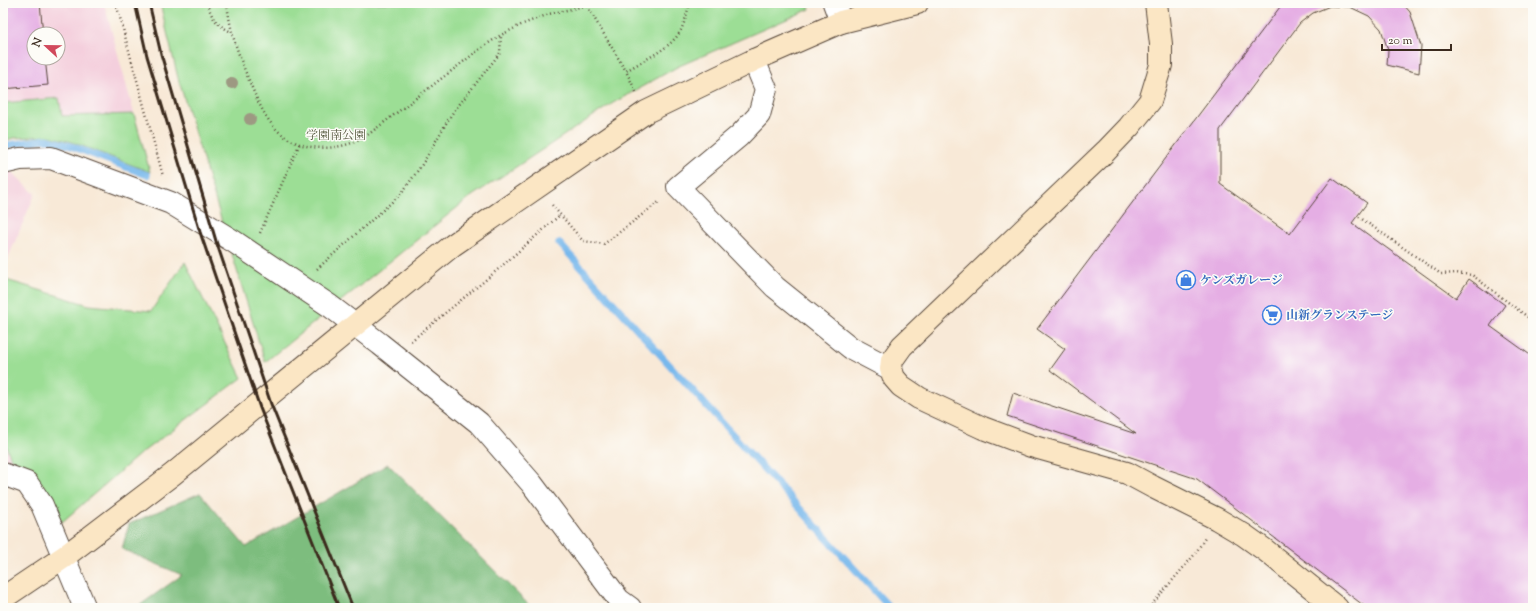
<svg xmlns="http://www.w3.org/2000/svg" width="1536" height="611" font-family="'Sorts Mill Goudy','Noto Serif JP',serif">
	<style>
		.built { fill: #f4cfdd; fill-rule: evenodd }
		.green { fill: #9cde95; stroke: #6c845a }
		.forest { fill: #7dbd7e; stroke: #5c744e }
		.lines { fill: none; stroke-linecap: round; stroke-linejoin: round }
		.stream { stroke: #77b8ec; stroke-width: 7 }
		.building { fill: #e5aee4 }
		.street-casing { stroke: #57473a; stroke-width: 24 }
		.secondary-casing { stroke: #57473a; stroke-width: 24 }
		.path { stroke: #57473a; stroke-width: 2.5; stroke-dasharray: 1 3; stroke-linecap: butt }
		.street { stroke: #fff; stroke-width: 22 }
		.secondary { stroke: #fbe6c4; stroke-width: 22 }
		.rail { stroke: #3b2a1e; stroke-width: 3 }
		.tree { fill: #9d9982 }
		.labels { text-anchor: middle; stroke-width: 3; stroke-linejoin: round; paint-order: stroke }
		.park-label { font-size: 12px; fill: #53573c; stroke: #fdfcf7 }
		.shop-label { font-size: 12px; font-weight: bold; fill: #366cbe; stroke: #fdfcf7; text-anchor: start }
	</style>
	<rect width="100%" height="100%" fill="#fdfcf7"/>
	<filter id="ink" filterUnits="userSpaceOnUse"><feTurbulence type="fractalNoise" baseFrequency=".025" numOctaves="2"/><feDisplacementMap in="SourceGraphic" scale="8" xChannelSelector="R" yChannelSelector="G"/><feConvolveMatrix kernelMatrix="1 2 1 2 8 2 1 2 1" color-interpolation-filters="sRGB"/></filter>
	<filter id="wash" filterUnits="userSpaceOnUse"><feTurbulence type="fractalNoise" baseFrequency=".012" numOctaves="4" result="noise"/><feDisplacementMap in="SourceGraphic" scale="16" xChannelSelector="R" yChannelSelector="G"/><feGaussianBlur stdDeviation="0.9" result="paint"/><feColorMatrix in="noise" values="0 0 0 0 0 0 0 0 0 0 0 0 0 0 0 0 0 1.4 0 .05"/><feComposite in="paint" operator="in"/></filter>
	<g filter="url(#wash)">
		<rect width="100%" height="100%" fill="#f8e9d7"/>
		<g class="built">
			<path d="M3,3H104L150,172L72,142L49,136L14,138L3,141ZM34,34H58V58H34Z"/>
			<path d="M10,170L35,194L3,270V172Z"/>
			<path d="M3,438L14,467L3,463Z"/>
		</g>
		<g class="green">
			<path d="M160,3H808L810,9L677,67L613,103L469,198L265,362L178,78Z"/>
			<path d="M59,98L62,116L134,114L150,172L72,142L49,136L14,138L3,141V103Z"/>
			<path d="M185,262L242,378L140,454L62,522L29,473L14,467L3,438V279L89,305L151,311Z"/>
		</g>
		<path class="forest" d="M388,464L532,608H136L182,575L122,549L129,524L200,493L246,547Z"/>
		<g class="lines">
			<g class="stream">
				<path d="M3,146L47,139L71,146L147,175"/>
				<path d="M559,243L890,608"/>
			</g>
		</g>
		<g id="blocks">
			<g class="building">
				<path d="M3,3H40L43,34H34V58H45L48,85L3,89Z"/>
				<path d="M1283,3H1402L1410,12L1421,46L1419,73L1387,65L1388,50L1381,29L1369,16L1350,7L1330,6L1313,13L1300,23L1220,130V184L1290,234L1332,178L1367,203L1352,223L1456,298L1469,279L1505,305L1490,326L1533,357V608H1367L1197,479L1007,416L1013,393L1136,434L1050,370L1065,349L1037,329Z"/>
			</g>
		</g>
	</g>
	<g filter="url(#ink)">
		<use href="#blocks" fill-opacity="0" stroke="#57473a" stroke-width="1"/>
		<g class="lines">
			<defs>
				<g id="street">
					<path d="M834,3L841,22"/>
					<path d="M754,60L766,89L759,115L739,136L678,187L775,287L851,348L891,369"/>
					<path d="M3,163L20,159L51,158L171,203L233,241L330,306L380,344L479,423L532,484L619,600L630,608"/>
					<path d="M3,474L27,483L42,505L85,608"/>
				</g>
				<g id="secondary">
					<path d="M1156,3L1161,44V65L1150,101L1129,127L1106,151L902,346L892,360L891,369L894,378L901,386L919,398L983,428L1031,446L1127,473L1153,487L1217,519L1244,535L1265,550L1337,608"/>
					<path d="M3,598L64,557L173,474L453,245L646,112L754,60L841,22L917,3"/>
				</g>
			</defs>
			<use href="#street" class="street-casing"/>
			<use href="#secondary" class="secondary-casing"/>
			<g class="path">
				<path d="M116,3L163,176"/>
				<path d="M207,3C213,20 215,23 231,32"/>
				<path d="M227,3C230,30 236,48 246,73C254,92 262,115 277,130C300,153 338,152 365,137L484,46L501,35L523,24L549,14L598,3"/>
				<path d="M587,6L626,71"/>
				<path d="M636,92L626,71C645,59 671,49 681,30C685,22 687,12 690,3"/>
				<path d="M552,205L583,241L604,244L660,201"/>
				<path d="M1359,217L1441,274L1456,273L1472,275L1533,321"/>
				<path d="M260,233L300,143"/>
				<path d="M317,269L402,193L423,163L451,115L500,53L501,36"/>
				<path d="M411,341L488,278L560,215"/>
				<path d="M1149,608L1195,554L1205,538"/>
			</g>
			<use href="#street" class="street"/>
			<use href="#secondary" class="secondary"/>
			<g class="rail">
				<path d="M135,3L147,56L200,232L260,408L339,608"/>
				<path d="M149,3L161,54L216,241L271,404L353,608"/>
			</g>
		</g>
		<g class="tree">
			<circle cx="232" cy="83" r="6"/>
			<circle cx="250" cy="119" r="6"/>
		</g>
	</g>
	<defs>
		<symbol id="shop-ring" viewBox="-11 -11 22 22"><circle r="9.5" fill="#fdfcf7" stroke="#3f7fe0" stroke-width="1.5"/><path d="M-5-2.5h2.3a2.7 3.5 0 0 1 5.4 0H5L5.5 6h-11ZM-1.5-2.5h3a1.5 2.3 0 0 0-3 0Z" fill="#3f7fe0"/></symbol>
		<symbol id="supermarket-ring" viewBox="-11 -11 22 22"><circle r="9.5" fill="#fdfcf7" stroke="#3f7fe0" stroke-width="1.5"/><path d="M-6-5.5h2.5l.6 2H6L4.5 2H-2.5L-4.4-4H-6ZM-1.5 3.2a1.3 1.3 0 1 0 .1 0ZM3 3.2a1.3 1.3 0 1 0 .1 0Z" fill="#3f7fe0"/></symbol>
	</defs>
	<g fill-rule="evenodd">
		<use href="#shop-ring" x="1175" y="269" width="22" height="22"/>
		<use href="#supermarket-ring" x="1261" y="304" width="22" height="22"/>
	</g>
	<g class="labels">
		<g class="park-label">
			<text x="336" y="139">学園南公園</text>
		</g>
		<g class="shop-label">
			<text x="1200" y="284">ケンズガレージ</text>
			<text x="1286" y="319">山新グランステージ</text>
		</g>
	</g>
	<rect width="1536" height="611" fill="none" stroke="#fdfcf7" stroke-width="16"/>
	<g transform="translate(46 46) rotate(292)"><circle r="19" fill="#fdfcf7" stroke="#afa8a0"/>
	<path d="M0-3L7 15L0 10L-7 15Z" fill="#d1495b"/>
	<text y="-6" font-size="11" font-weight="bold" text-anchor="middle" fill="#3b2a1e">N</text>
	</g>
	<path d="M1382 44v6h69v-6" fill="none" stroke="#3b2a1e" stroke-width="2"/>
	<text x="1388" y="44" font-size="12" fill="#3b2a1e" stroke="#fdfcf7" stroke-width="3" paint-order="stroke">20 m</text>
</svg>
